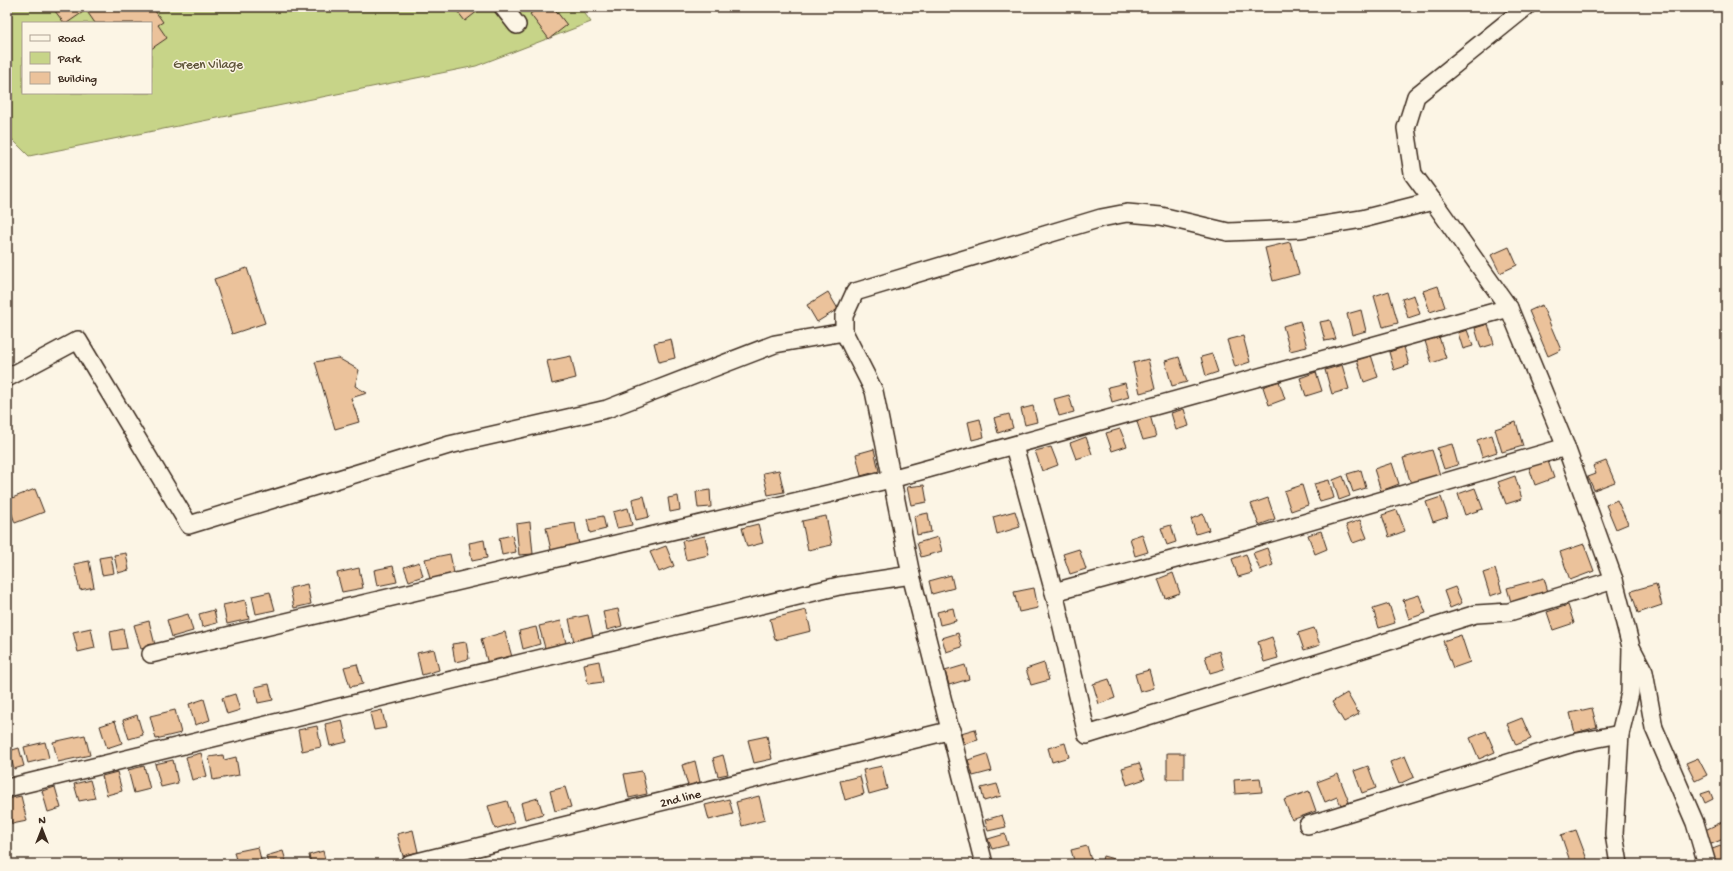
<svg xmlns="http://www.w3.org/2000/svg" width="1733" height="871" font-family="'Gochi Hand',sans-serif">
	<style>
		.green { fill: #c7d488; stroke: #817f53; fill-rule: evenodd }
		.building { fill: #ebc29b; stroke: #3b2a1e }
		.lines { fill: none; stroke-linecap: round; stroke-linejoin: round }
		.minor-casing { stroke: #3b2a1e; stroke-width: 20 }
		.minor { stroke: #fcf5e5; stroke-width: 17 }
		.labels { text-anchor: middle; stroke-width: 3; stroke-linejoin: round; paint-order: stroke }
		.park-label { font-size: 13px; fill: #5e5438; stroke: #fcf5e5 }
		.street-label { font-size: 13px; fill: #3b2a1e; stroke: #fcf5e5 }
	</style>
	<rect width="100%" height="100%" fill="#fcf5e5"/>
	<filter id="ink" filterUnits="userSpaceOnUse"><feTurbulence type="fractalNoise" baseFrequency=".025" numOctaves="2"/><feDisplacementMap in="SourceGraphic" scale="8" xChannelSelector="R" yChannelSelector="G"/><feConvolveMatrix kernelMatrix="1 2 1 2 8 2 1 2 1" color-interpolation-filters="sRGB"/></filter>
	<g filter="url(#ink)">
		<path class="green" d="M7,7H580L591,22L476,66L29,156L7,134ZM23,23H151V93H23Z"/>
		<g class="building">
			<path d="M52,7H152L163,22L158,25L167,38L151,49V23H95L86,10L67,23H64Z"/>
			<path d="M454,7H483L465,21Z"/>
			<path d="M539,7H553L567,25L549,39L530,14Z"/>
			<path d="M1290,242L1299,274L1273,281L1265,248Z"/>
			<path d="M1509,247L1517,265L1500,273L1491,255Z"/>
			<path d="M247,268L265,323L232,334L214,279Z"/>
			<path d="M1438,286L1445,307L1430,312L1423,291Z"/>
			<path d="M1389,291L1398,323L1383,327L1374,296Z"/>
			<path d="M828,292L838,309L817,322L807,305Z"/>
			<path d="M1414,295L1420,314L1408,318L1402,299Z"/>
			<path d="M1542,305L1561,350L1548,356L1529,311Z"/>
			<path d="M1361,310L1366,331L1352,335L1347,314Z"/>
			<path d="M1330,320L1336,339L1325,341L1320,322Z"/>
			<path d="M1300,321L1307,347L1290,351L1283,326Z"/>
			<path d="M1488,324L1494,344L1481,348L1475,328Z"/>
			<path d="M1467,330L1473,346L1463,349L1458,333Z"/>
			<path d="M1243,336L1250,362L1235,367L1227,340Z"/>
			<path d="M1439,337L1446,358L1432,363L1425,341Z"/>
			<path d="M671,339L675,358L659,362L654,343Z"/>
			<path d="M1404,347L1409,365L1394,370L1389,352Z"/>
			<path d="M1212,354L1218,372L1206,376L1201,357Z"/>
			<path d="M1371,355L1378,377L1364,382L1357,360Z"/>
			<path d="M571,356L576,378L552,384L547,361Z"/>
			<path d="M1179,357L1187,382L1172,386L1165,361Z"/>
			<path d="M338,358L359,370L355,386L367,393L351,398L359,422L335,429L315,362Z"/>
			<path d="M1148,359L1155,389L1140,393L1133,363Z"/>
			<path d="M1342,365L1349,389L1332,394L1325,370Z"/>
			<path d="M1316,372L1322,391L1306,396L1300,378Z"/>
			<path d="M1279,381L1285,399L1269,405L1263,387Z"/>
			<path d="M1125,383L1129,397L1112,402L1108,387Z"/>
			<path d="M1069,395L1074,412L1059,416L1054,399Z"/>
			<path d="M1033,406L1037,422L1025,425L1021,409Z"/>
			<path d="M1184,409L1189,426L1176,430L1171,413Z"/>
			<path d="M1009,414L1013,428L998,433L994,418Z"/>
			<path d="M1150,415L1156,437L1143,440L1136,419Z"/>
			<path d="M980,419L984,437L972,440L968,422Z"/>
			<path d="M1516,422L1523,446L1502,452L1495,429Z"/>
			<path d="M1120,429L1127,446L1112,451L1106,433Z"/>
			<path d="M1492,435L1497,452L1482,457L1477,440Z"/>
			<path d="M1086,437L1092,454L1076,459L1070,443Z"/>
			<path d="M1452,444L1458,465L1444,469L1437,448Z"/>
			<path d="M1051,447L1058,465L1042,471L1035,451Z"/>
			<path d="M874,449L879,471L861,476L856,454Z"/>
			<path d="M1432,450L1440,475L1411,484L1403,458Z"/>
			<path d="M1548,461L1554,478L1535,485L1529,467Z"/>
			<path d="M1606,461L1615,482L1594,490L1588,477L1596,474L1593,466Z"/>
			<path d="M1392,463L1399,484L1381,491L1374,469Z"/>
			<path d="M779,470L784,492L768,495L763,473Z"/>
			<path d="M1361,470L1366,488L1353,492L1347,474Z"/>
			<path d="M1343,476L1350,496L1339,500L1333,480Z"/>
			<path d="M1515,476L1522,499L1506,504L1498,482Z"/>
			<path d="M1329,480L1334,498L1320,502L1314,484Z"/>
			<path d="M924,485L927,502L911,505L907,487Z"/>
			<path d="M1302,485L1308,505L1291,511L1284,491Z"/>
			<path d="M1475,488L1483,509L1465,515L1458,494Z"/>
			<path d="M35,489L44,512L15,523L7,500Z"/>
			<path d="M710,490L711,507L698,508L696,492Z"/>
			<path d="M644,496L649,517L636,520L632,499Z"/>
			<path d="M678,496L680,510L670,512L668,498Z"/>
			<path d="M1441,497L1448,517L1433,522L1426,502Z"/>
			<path d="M1268,498L1275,519L1259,525L1251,504Z"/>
			<path d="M1617,500L1628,524L1616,529L1606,505Z"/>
			<path d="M628,508L632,525L617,528L613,512Z"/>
			<path d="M1397,510L1405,531L1389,537L1382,515Z"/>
			<path d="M1015,511L1020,527L997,534L993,517Z"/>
			<path d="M928,513L931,532L917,535L914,516Z"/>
			<path d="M1203,514L1209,530L1196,534L1191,519Z"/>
			<path d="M603,516L606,529L590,533L587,519Z"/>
			<path d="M826,516L832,545L808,550L802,521Z"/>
			<path d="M1360,520L1367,538L1353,543L1346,525Z"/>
			<path d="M530,522L533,554L519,555L516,524Z"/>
			<path d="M575,523L579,545L551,550L546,528Z"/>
			<path d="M758,524L763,543L747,547L742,528Z"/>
			<path d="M1171,525L1176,542L1167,545L1161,528Z"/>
			<path d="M1321,531L1327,549L1315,554L1308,535Z"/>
			<path d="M1142,534L1148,552L1135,556L1130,538Z"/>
			<path d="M512,535L516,552L502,555L499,538Z"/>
			<path d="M705,536L709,555L686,560L682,541Z"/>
			<path d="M938,537L942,551L921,557L917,543Z"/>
			<path d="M484,540L487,558L472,561L469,543Z"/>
			<path d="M1584,544L1594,571L1570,580L1560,552Z"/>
			<path d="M666,546L674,566L659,572L650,552Z"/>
			<path d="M1267,548L1273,565L1260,570L1253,553Z"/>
			<path d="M1079,549L1086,569L1070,574L1063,554Z"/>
			<path d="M126,553L129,570L118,573L114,555Z"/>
			<path d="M450,554L454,573L430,579L425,559Z"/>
			<path d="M1246,554L1252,573L1238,577L1232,559Z"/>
			<path d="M111,556L114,573L102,575L99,558Z"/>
			<path d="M89,561L94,587L80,590L74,564Z"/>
			<path d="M419,562L423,576L409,581L404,567Z"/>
			<path d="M393,566L397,582L377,586L374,570Z"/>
			<path d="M359,568L363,588L342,592L337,573Z"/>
			<path d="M1495,569L1502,592L1490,596L1483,573Z"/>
			<path d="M1173,573L1180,593L1165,598L1158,579Z"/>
			<path d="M951,575L954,588L932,594L929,581Z"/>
			<path d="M1544,578L1548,592L1511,602L1507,588Z"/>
			<path d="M307,584L311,604L294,608L290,588Z"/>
			<path d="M1656,584L1662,605L1638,613L1631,591Z"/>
			<path d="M1455,587L1462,603L1450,608L1444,591Z"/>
			<path d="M1034,588L1038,608L1019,612L1014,592Z"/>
			<path d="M270,592L275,610L256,614L252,596Z"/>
			<path d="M1419,595L1426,613L1409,619L1403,600Z"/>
			<path d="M245,600L249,619L227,624L223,605Z"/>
			<path d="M1389,604L1395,623L1379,628L1373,609Z"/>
			<path d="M1568,605L1574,623L1553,630L1547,612Z"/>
			<path d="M953,608L956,621L940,625L937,612Z"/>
			<path d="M618,609L622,626L607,630L603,612Z"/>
			<path d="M214,610L217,623L202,627L199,614Z"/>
			<path d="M806,610L811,631L775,640L770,619Z"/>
			<path d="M188,614L193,631L172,637L167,620Z"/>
			<path d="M588,615L593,637L574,642L569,619Z"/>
			<path d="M149,621L155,645L141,649L134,625Z"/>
			<path d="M561,621L566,643L545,648L539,626Z"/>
			<path d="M536,627L540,644L523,649L519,631Z"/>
			<path d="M91,628L95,648L78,652L73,632Z"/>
			<path d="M1314,628L1320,645L1304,650L1298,633Z"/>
			<path d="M123,629L127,648L113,650L110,632Z"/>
			<path d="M505,632L512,657L488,664L481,639Z"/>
			<path d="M958,633L962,647L946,652L942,638Z"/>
			<path d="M1461,635L1470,662L1453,668L1443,641Z"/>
			<path d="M1272,637L1278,658L1264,662L1258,642Z"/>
			<path d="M466,642L469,659L455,662L452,644Z"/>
			<path d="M434,649L439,670L422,675L417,653Z"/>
			<path d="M1219,651L1224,669L1210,673L1205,656Z"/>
			<path d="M599,661L603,682L588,684L584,664Z"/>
			<path d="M1044,663L1049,680L1031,685L1026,669Z"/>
			<path d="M357,664L363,684L350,687L344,667Z"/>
			<path d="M965,665L969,679L949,685L945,671Z"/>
			<path d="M1149,670L1154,688L1140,692L1135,674Z"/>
			<path d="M1109,679L1115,698L1099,704L1093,684Z"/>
			<path d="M269,684L273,700L258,703L255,687Z"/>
			<path d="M1347,693L1359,714L1344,722L1332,702Z"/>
			<path d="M235,694L240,710L227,714L222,698Z"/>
			<path d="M204,699L210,720L195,725L189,704Z"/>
			<path d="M1592,708L1597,727L1575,733L1570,713Z"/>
			<path d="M175,710L181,733L156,739L150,716Z"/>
			<path d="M382,710L386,728L374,730L370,713Z"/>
			<path d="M137,715L143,735L129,739L123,720Z"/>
			<path d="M1522,718L1531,739L1516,745L1507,724Z"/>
			<path d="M342,720L347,742L330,746L325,724Z"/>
			<path d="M115,721L122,743L107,748L100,726Z"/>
			<path d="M317,726L321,747L302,751L298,730Z"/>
			<path d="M975,729L978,740L964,744L961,733Z"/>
			<path d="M1486,731L1495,752L1479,759L1470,738Z"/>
			<path d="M85,735L90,755L58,762L53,742Z"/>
			<path d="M767,736L772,759L754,763L748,740Z"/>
			<path d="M45,742L49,758L28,763L24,747Z"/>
			<path d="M1065,743L1069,757L1052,762L1048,748Z"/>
			<path d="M19,748L24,766L14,769L9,751Z"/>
			<path d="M201,753L207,776L192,780L186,757Z"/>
			<rect x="1167" y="753" width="17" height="26"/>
			<path d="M987,754L992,771L973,776L968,760Z"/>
			<path d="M223,755L224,760L236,757L239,775L213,780L209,757Z"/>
			<path d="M723,755L728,774L718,776L713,758Z"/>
			<path d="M1405,756L1414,777L1399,784L1390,762Z"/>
			<path d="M1698,758L1707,775L1695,781L1686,763Z"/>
			<path d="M173,760L178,783L161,787L155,764Z"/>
			<path d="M695,761L700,782L688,786L682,765Z"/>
			<path d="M1139,763L1145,779L1127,785L1122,768Z"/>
			<path d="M144,766L150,789L134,793L128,770Z"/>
			<path d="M882,766L887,789L869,794L863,770Z"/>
			<path d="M1368,766L1376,788L1362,793L1354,771Z"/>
			<path d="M642,771L647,794L629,798L624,774Z"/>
			<path d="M117,772L122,791L107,795L102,776Z"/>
			<path d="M1338,774L1349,802L1341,805L1337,797L1325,802L1317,782Z"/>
			<path d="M860,776L864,794L845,800L840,781Z"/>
			<path d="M1260,778L1262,792L1235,794L1234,780Z"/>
			<path d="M90,780L95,798L79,801L74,784Z"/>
			<path d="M997,784L1001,796L984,801L981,788Z"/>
			<path d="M55,787L61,808L48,812L42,791Z"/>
			<path d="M565,787L571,807L555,811L550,791Z"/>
			<path d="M1309,791L1316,811L1292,820L1284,800Z"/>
			<path d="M1710,791L1713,799L1705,803L1701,794Z"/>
			<path d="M21,796L27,821L12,824L7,799Z"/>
			<path d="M759,796L765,820L742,826L736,802Z"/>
			<path d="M538,798L543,814L525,819L521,803Z"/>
			<path d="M729,799L733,814L709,820L705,805Z"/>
			<path d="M507,801L514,823L495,829L488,806Z"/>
			<path d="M1002,815L1006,827L988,831L985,820Z"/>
			<path d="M1724,821L1726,838L1709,845L1703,831Z"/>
			<path d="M413,830L418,852L403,856L397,834Z"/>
			<path d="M1576,830L1588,862L1581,864H1571L1561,835Z"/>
			<path d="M1005,834L1008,845L992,849L988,839Z"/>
			<path d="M1726,844V864H1712L1707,851Z"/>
			<path d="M1087,846L1092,864H1075L1071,850Z"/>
			<path d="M258,847L262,864H237L234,852Z"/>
			<path d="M283,851L287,864H268L266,856Z"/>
			<path d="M323,851L326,864H311L309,855Z"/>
			<path d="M1103,856L1121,861L1120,864H1101Z"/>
			<path d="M1016,858L1018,864H996Z"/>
		</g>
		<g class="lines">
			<defs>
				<g id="minor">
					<path d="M503,7L517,25"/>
					<path d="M1433,201L1413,174L1406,128L1416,96L1526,7"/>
					<path d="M844,332V316L855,292L1101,218L1127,213L1161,216L1228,232L1299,229L1362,219L1433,201L1509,308L1566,447L1614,580L1631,647L1630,693L1620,734L1614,834L1619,864"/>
					<path d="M7,378L78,340L189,525L449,445L607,409L775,344L844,332L874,391L911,575L984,864"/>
					<path d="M1014,446L1054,592L1087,735L1476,614L1509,612L1614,580"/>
					<path d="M1054,592L1242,541L1566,447"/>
					<path d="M1632,649L1644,672L1654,728L1695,823L1707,864"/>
					<path d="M151,654L891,479L1509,308"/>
					<path d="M7,788L839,586L911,575"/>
					<path d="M1308,825L1573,743L1620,734"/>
					<path d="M409,864L952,730"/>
				</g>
			</defs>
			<use href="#minor" class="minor-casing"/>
			<use href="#minor" class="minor"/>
		</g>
	</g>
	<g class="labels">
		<g class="park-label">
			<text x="208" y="68">Green Vilage</text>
		</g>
		<g class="street-label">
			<text transform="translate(680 797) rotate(-14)" y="5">2nd line</text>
		</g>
	</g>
	<rect width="1733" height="871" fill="none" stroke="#fcf5e5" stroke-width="24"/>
	<rect x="12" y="12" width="1709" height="847" fill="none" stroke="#3b2a1e" stroke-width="1.5" filter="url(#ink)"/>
	<rect x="22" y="22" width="130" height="72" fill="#fcf5e5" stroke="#afa495"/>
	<rect x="30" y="35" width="20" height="6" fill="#fcf5e5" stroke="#afa495"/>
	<text x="58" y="42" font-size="12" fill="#3b2a1e">Road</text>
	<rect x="30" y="52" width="20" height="12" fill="#c7d488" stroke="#afa495"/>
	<text x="58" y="62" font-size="12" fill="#3b2a1e">Park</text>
	<rect x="30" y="72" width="20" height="12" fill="#ebc29b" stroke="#afa495"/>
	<text x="58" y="82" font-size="12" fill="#3b2a1e">Building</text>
	<g transform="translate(42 829)" stroke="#fcf5e5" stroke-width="3" paint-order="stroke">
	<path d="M0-3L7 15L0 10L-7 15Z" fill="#3b2a1e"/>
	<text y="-6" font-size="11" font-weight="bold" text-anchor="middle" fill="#3b2a1e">N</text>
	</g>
</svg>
